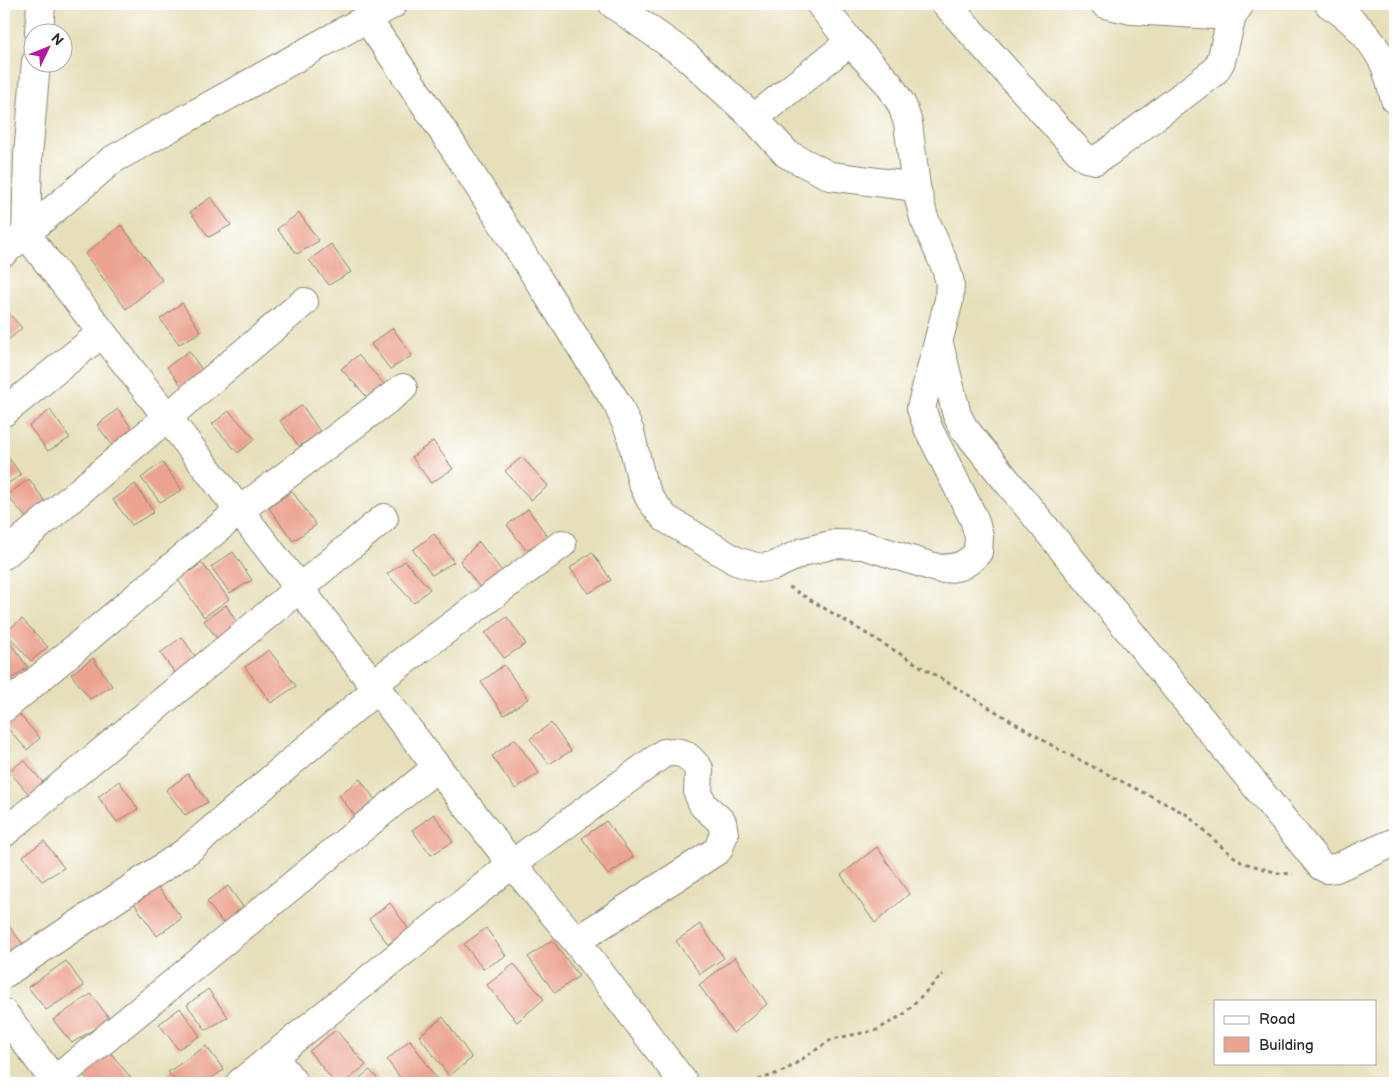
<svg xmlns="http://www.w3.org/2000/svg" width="1399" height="1087" font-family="'Balsamiq Sans',sans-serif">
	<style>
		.building { fill: #eca390 }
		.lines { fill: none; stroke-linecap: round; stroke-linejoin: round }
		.minor-casing { stroke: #888572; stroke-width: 30 }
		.path { stroke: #888572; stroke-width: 3; stroke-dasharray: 4 4; stroke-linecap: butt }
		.minor { stroke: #fff; stroke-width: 28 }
	</style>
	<rect width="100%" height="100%" fill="#fff"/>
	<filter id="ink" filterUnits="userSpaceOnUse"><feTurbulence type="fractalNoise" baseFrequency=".02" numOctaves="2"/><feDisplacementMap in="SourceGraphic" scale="10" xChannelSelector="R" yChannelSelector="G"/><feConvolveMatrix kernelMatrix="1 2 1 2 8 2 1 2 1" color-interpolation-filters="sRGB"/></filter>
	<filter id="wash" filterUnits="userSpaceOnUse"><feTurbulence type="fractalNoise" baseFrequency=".0096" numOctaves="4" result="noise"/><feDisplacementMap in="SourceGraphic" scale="20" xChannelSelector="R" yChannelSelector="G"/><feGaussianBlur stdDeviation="1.12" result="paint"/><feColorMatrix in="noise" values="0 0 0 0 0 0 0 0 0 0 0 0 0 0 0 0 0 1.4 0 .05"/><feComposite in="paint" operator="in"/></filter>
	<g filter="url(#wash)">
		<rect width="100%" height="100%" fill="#e6dfba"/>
		<g id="blocks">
			<g class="building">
				<path d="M211,197L231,225L209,237L190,212Z"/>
				<path d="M299,213L319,241L297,254L277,229Z"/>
				<path d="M121,225L162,280L126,309L85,254Z"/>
				<path d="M331,244L351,272L329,285L309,260Z"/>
				<path d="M182,303L201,332L179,344L160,319Z"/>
				<path d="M4,308L22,328L6,342L4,340Z"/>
				<path d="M393,328L412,356L390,369L371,344Z"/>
				<path d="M189,351L207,377L186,392L167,367Z"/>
				<path d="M358,355L384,384L367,397L341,369Z"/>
				<path d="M302,405L321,433L299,446L280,421Z"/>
				<path d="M118,409L138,437L116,450L97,425Z"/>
				<path d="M50,410L70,438L48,451L29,426Z"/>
				<path d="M229,411L255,439L238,453L212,424Z"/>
				<path d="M433,441L453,469L431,483L412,457Z"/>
				<path d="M4,451L21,475L4,486Z"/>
				<path d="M522,457L548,486L531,500L505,471Z"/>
				<path d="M162,462L182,490L160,502L141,478Z"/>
				<path d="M29,479L49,507L27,519L7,495Z"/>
				<path d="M135,484L154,512L132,525L113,500Z"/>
				<path d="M292,491L316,525L293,541L269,508Z"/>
				<path d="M528,509L548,537L526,550L507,525Z"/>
				<path d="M434,534L454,562L432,575L413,550Z"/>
				<path d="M479,542L505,575L483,592L460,561Z"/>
				<path d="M233,552L252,580L230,593L211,567Z"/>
				<path d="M592,552L611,580L589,593L570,568Z"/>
				<path d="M405,561L430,589L414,603L387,574Z"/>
				<path d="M202,563L229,599L204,617L178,580Z"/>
				<path d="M226,605L242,631L223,646L204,621Z"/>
				<path d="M507,617L526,644L504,658L485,633Z"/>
				<path d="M22,619L48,647L31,661L5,632Z"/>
				<path d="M4,635L28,667L4,684Z"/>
				<path d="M182,637L201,665L179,678L160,653Z"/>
				<path d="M269,650L296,686L271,703L245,667Z"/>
				<path d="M93,658L112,686L90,699L71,674Z"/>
				<path d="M504,665L528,699L504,715L481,682Z"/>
				<path d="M18,713L40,738L27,750L4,724Z"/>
				<path d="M551,723L571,751L549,764L530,739Z"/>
				<path d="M515,739L539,773L515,789L492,756Z"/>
				<path d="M24,760L46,786L32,798L9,771Z"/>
				<path d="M188,774L208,802L185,815L166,790Z"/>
				<path d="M360,779L380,807L358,820L339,795Z"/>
				<path d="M119,781L138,809L117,822L98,797Z"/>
				<path d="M434,814L453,842L431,855L412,830Z"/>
				<path d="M606,821L633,857L608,875L582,838Z"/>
				<path d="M44,841L64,868L42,881L23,856Z"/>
				<path d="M877,847L909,894L875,923L841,875Z"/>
				<path d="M155,883L182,918L157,936L131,899Z"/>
				<path d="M228,886L248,914L226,927L207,902Z"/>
				<path d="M390,903L410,931L388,944L369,919Z"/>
				<path d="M4,919L27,950L4,966Z"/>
				<path d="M700,924L724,958L700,974L676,941Z"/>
				<path d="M486,928L506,956L483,969L464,944Z"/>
				<path d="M552,940L579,976L555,993L528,957Z"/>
				<path d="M735,957L767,1004L733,1033L699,985Z"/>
				<path d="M66,961L84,986L46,1010L28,987Z"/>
				<path d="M514,964L544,999L517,1022L487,985Z"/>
				<path d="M208,989L228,1017L206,1030L187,1005Z"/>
				<path d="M91,994L110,1019L72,1043L53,1020Z"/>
				<path d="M180,1008L200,1036L178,1049L159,1024Z"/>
				<path d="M443,1017L472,1058L449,1076L419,1036Z"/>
				<path d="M336,1030L366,1065L344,1083H335L309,1051Z"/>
				<path d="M410,1040L439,1082L437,1083H404L387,1060Z"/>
				<path d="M206,1046L224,1070L204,1083H177L168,1072Z"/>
				<path d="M110,1052L135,1083H90L82,1072Z"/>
				<path d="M370,1070L381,1083H353Z"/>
			</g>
		</g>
	</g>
	<g filter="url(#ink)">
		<use href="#blocks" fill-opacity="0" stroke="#888572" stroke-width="1"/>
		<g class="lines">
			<defs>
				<g id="minor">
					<path d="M613,4L684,54L754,118L787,154L830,176L916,187"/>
					<path d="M946,4L1080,153L1086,158L1096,160L1107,153L1215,71L1221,61L1232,16L1240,4"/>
					<path d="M1105,4L1132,10L1232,16"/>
					<path d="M1329,4C1352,18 1370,37 1383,61C1389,73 1391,87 1395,99"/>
					<path d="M366,18C455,144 535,276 618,405L630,432L642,482L650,499L665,518L736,561L759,568L774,566L803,552L835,544L863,545L940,569C958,568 966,566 978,552L979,536L974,519L928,428L921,408L949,300L950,283L946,268L924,218L916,187L908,123L902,105L889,84L850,42L820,4"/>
					<path d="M39,32L41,4"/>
					<path d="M36,62L28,156L26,234L437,767L512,864L576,941L684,1083"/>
					<path d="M754,118L850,42"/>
					<path d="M4,252L112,160L393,4"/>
					<path d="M939,344L957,415L963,427L1321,866L1327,869L1336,868L1395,842"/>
					<path d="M4,412L102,333"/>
					<path d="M4,555L304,302"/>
					<path d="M373,684L562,544"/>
					<path d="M4,708L240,510L403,388"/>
					<path d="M4,833L384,518"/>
					<path d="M4,974L187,851L377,689"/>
					<path d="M4,1013L56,1083"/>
					<path d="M273,1056L294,1083"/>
					<path d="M54,1081L437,767"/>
					<path d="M240,1083L512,864L664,753C683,750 687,754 699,769L698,793L703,805L722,822L724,834L718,850L576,941"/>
				</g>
			</defs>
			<use href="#minor" class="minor-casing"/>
			<g class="path">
				<path d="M789,587L1058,749L1186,814L1223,848L1241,862L1278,873L1293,874"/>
				<path d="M751,1083L786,1070L832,1039L877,1030L904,1014L943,974"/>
			</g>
			<use href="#minor" class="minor"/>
		</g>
	</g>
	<rect width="1399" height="1087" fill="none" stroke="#fff" stroke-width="20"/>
	<rect x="1214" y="1000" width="162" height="65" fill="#ffffff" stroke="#aaaaaa"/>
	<rect x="1224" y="1016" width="25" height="8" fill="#ffffff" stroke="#aaaaaa"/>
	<text x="1259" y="1024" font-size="15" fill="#2b2b2b">Road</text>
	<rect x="1224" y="1037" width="25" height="15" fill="#eca390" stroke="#aaaaaa"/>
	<text x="1259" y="1050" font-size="15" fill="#2b2b2b">Building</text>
	<g transform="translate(48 48) rotate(47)"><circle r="24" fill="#ffffff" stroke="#aaaaaa"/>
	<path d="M0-4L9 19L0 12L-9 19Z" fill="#b5179e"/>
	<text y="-8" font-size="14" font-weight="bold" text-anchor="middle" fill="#2b2b2b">N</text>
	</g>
</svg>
